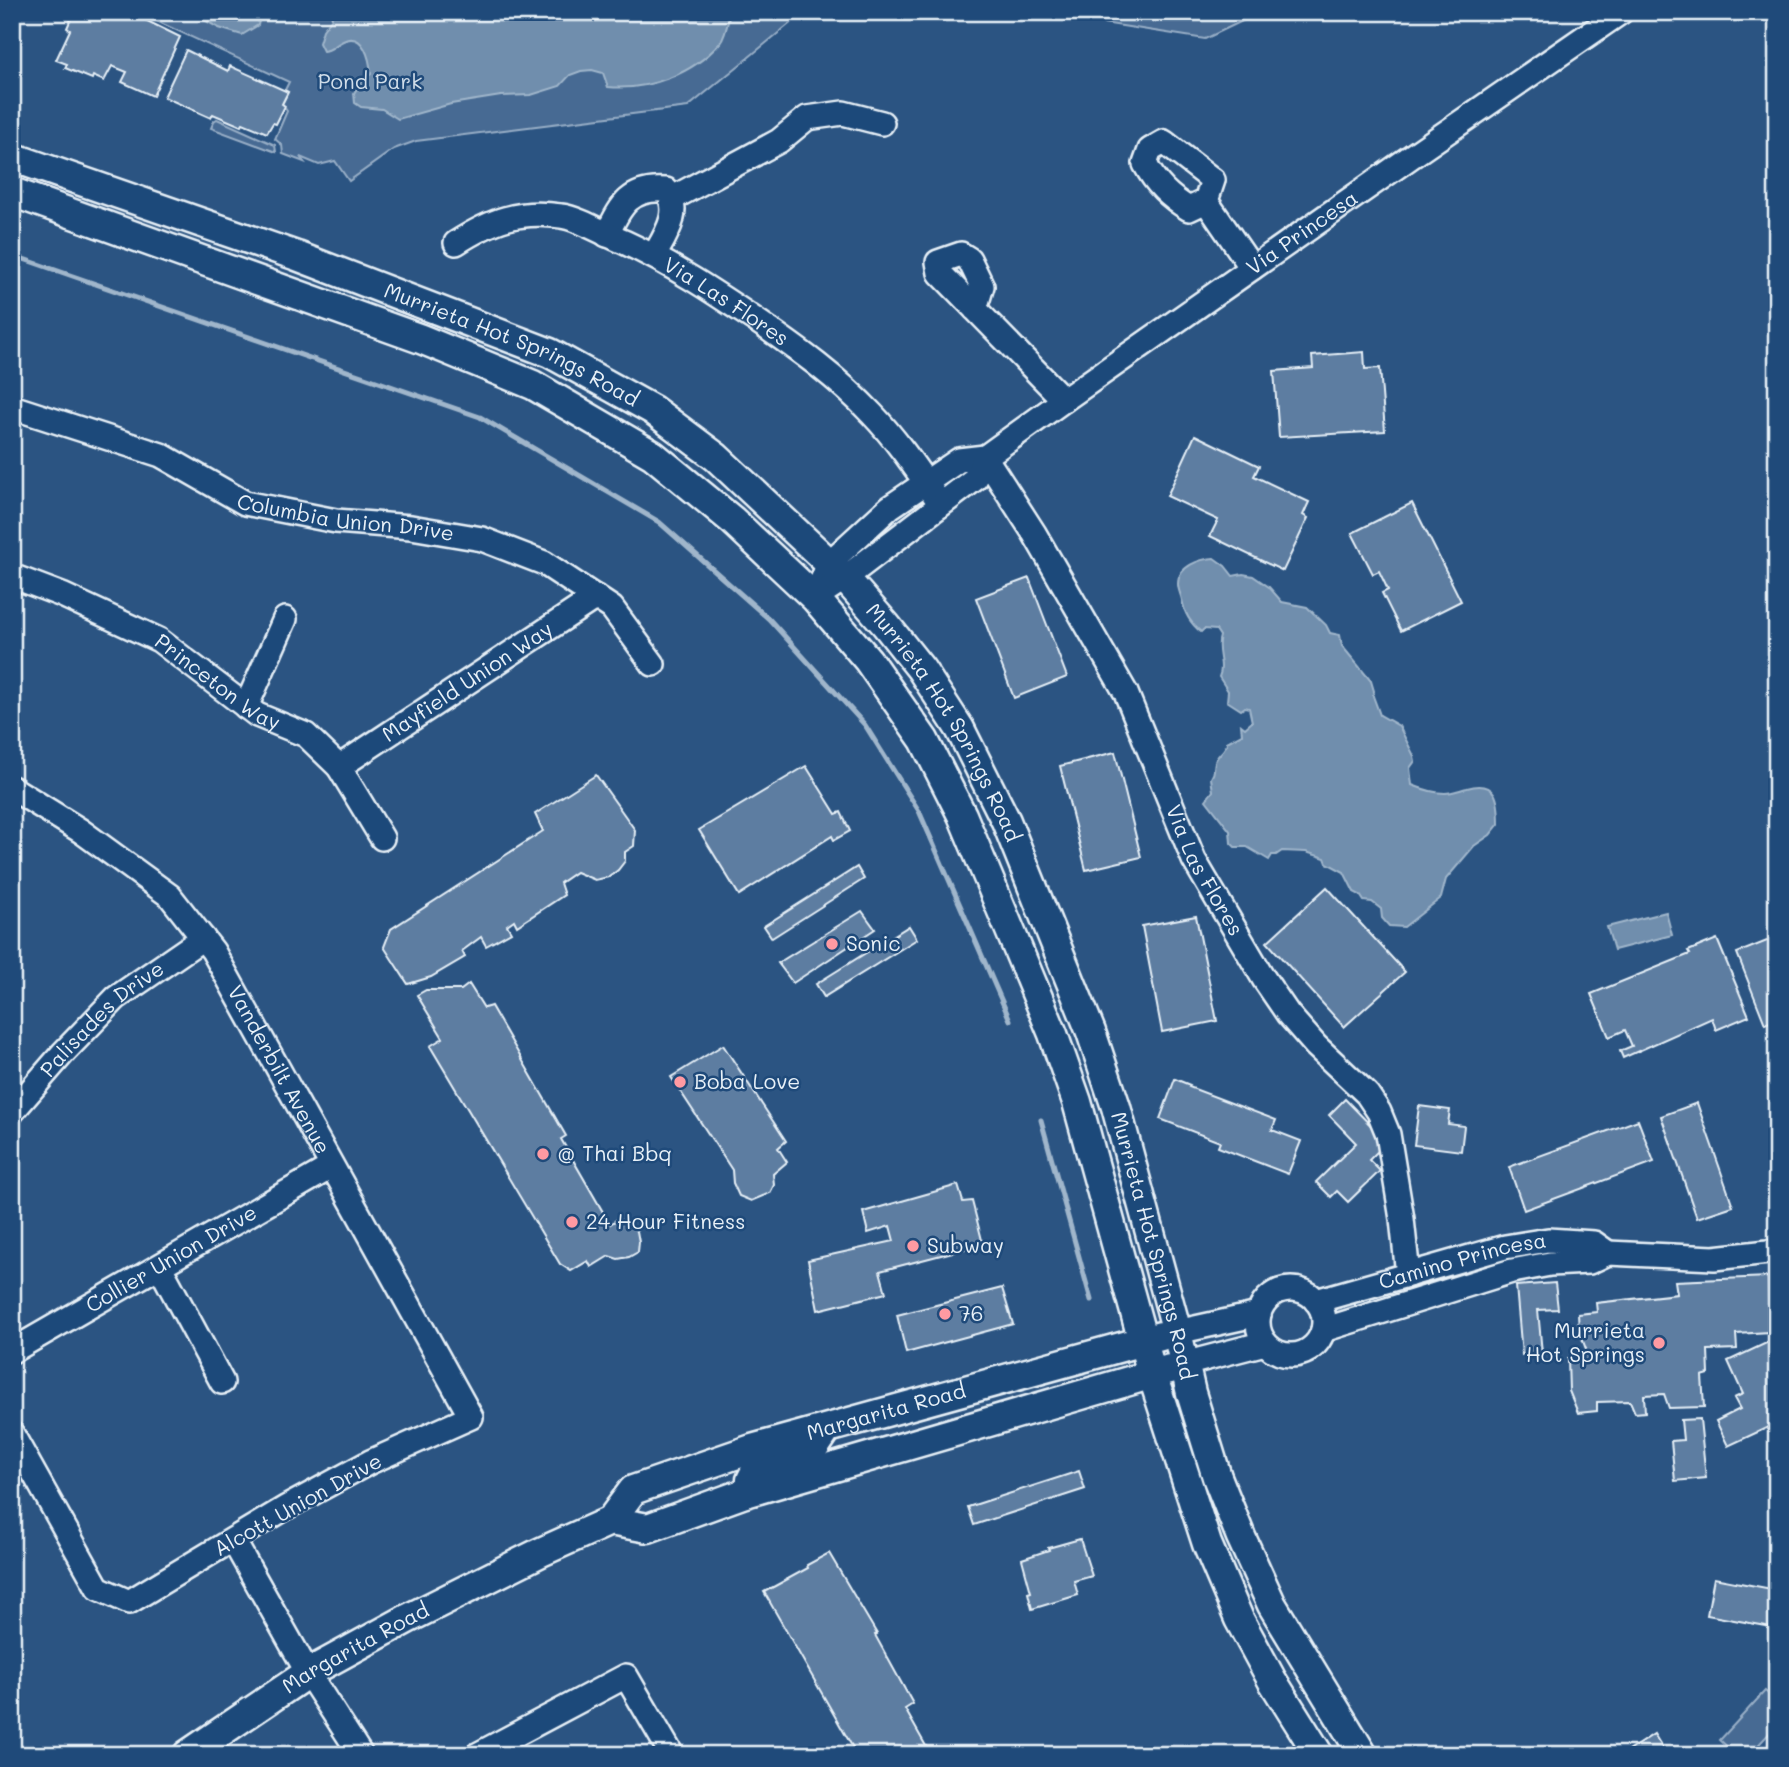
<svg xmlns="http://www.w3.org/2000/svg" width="1789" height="1767" font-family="Mali,sans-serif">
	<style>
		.green { fill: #476b93; stroke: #98aec6; stroke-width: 2 }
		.water { fill: #708ead; stroke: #a0b6cb; stroke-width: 2 }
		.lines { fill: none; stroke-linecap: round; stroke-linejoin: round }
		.stream { stroke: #a0b6cb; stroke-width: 5 }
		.building { fill: #5d7da1; stroke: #e8f1f8; stroke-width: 2 }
		.minor-casing { stroke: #e8f1f8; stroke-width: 28 }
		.major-casing { stroke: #e8f1f8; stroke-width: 33 }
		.minor { stroke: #1f4a7a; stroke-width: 23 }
		.major { stroke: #1f4a7a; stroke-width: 28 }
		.poi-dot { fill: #ff9aa2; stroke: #1f4a7a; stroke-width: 2.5 }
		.labels { text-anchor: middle; stroke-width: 5; stroke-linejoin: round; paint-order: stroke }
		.park-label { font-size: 21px; fill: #d0dde9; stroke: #1f4a7a }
		.street-label { font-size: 21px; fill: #e8f1f8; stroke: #1f4a7a }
		.poi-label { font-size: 21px; fill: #e8f1f8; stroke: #1f4a7a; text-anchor: start }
	</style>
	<rect width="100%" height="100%" fill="#2b5482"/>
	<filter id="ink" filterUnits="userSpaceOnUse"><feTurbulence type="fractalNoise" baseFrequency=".0143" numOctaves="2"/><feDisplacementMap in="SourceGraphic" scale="14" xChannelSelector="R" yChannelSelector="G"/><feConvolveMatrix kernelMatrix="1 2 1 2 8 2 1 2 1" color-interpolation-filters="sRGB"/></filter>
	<g filter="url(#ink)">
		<g class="green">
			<path d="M137,12H804L688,107L416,141L394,149L349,181L335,161L319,165L300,157L304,162L283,154L282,145L275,139L287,111L282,104L288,92L285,90L289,82Z"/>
			<path d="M1033,12H1261L1205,39Z"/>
			<path d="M217,119L275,145L276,152L211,128L214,121Z"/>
			<path d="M1765,1691L1777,1701V1725L1749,1755H1736L1720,1740Z"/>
		</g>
		<g class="water">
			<path d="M190,12H261L258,25L242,35L219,28Z"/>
			<path d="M331,12H730C728,21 726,36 720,43C693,74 648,91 608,87L603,73L592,70L581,71L570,75L560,86L531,95L501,96L451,104L398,119L382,109L361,107L355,103L354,93L362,81L371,74C370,60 364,31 343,41C334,45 332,51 323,51L319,43L323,30L332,18Z"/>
			<path d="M1214,558L1225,566L1233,576L1243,574L1253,576L1269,587L1282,602L1307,607L1326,625L1330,633L1340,635L1342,646L1371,681L1374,691L1373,696L1380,715L1399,726L1414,756L1415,761L1410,768L1412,785C1422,789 1434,793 1445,793C1452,793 1459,790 1467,788C1497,779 1499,800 1499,824L1490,835L1474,846L1446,879L1441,898L1404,927L1389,926L1382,918L1381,909L1372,902L1364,901L1360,895L1354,892L1344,872L1327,863L1325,858L1306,852L1282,851L1276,855H1272L1269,860L1247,847H1235L1231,843L1230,831L1206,800L1213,791L1211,778C1216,771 1213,769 1215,762C1217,754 1226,751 1227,742L1242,734L1241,725L1245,728L1252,722L1249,708L1245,707L1241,710L1227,701L1228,691L1219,677C1225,664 1215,651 1220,636L1216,630L1204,629L1201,632C1191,624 1184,612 1182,600C1181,595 1178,590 1178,584C1178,566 1200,559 1214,558Z"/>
			<path d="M1666,912L1672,935L1614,950L1607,927Z"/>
		</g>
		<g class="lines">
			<g class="stream">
				<path d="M12,255L480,417L659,522L769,619L865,725L919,811L1010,1020"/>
				<path d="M1041,1120L1091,1300"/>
			</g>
		</g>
		<g class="building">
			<path d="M74,12H117L124,15L129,12L180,37L153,96L122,82L127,72L112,66L104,81L93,76L92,79L65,68L67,64L56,60L70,30L67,28Z"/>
			<path d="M186,50L228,71L230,66L288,92L282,104L285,106L276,124L273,123L267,133L243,123L241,126L213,114L211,118L164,97Z"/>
			<path d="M1364,352L1365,369L1380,368L1385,431L1279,437L1274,371L1313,368L1312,356Z"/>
			<path d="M1195,435L1259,466L1254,476L1309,502L1303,515L1308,518L1283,571L1210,536L1218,520L1167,496Z"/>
			<path d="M1412,503L1461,601L1401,631L1382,593L1388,590L1379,571L1373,574L1352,533Z"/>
			<path d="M1029,578L1067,677L1014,698L976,598Z"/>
			<path d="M1115,752L1141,857L1086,870L1060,766Z"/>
			<path d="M806,766L836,814L841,812L850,831L834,840L832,836L739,895L699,830Z"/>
			<path d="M596,775L635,830L634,846L625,852V861L618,870L609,877L595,880L576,872L560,883L564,895L517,926L514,920L507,925L511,932L486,946L481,937L462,951L465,957L431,977L408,984L384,947L391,929L543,831L535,814Z"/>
			<path d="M857,867L864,879L772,938L764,926Z"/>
			<path d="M1327,887L1405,972L1344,1027L1267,942Z"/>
			<path d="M862,911L875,929L793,983L778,963Z"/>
			<path d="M1196,916L1217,1021L1162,1032L1142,926Z"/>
			<path d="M909,926L917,939L824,997L816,984Z"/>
			<path d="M1777,937V1019L1765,1024L1737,953Z"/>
			<path d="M1717,939L1749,1016L1716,1030L1712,1018L1623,1058L1620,1051L1632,1046L1625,1030L1609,1037L1591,994L1690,954L1688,951Z"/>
			<path d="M469,984L484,1008L491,1006L566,1136L561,1139L610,1224L618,1219L627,1223L637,1231L639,1242L638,1252L629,1257L618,1259L609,1256L591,1267L588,1261L571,1271L560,1264L430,1046L443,1038L417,995L426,990H461Z"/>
			<path d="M723,1045L786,1141L778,1148L787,1162L773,1174L774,1185L770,1193L751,1201L739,1196L733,1183L732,1170L671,1077Z"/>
			<path d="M1175,1079L1190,1085L1189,1087L1276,1120L1272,1130L1301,1141L1288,1174L1218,1147L1220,1142L1160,1119Z"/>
			<path d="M1345,1099L1387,1142L1369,1160L1380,1171L1348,1202L1337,1191L1331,1197L1316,1182L1356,1143L1329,1115Z"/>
			<path d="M1697,1103L1733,1206L1697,1218L1661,1116Z"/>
			<path d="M1419,1106L1450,1110L1448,1124L1464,1126L1461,1151L1414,1145Z"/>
			<path d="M1638,1120L1654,1162L1524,1210L1509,1167Z"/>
			<path d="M958,1185L963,1202L972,1201L983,1244L880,1271L886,1293L818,1310L808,1260L894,1241L890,1226L868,1233L863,1212Z"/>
			<path d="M1768,1277L1770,1332L1736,1334L1737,1349L1708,1350L1709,1374L1702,1376L1704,1407L1669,1408L1664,1394L1644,1395L1645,1412L1635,1413L1630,1401L1597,1402V1411L1578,1413L1569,1391L1568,1359L1587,1352L1579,1330L1578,1314L1597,1312L1596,1303L1677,1294L1675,1281Z"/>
			<path d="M1555,1283L1558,1309L1538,1310L1542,1353L1522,1355L1516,1286Z"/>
			<path d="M1002,1288L1013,1324L906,1353L897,1315Z"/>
			<path d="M1353,1297L1356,1309L1337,1314L1333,1303Z"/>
			<path d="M1777,1338V1423L1728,1446L1716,1421L1740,1409L1734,1398L1743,1394L1728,1361Z"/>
			<path d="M1700,1419L1706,1478L1675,1481L1671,1441L1683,1440L1681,1420Z"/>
			<path d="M1079,1471L1085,1489L974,1525L968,1507Z"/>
			<path d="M1080,1539L1092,1576L1074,1581L1078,1595L1032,1609L1028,1593L1031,1592L1022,1559L1049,1550L1048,1548Z"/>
			<path d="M829,1553L877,1634L875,1635L913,1704L905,1709L931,1755H857L764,1592L808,1568L807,1565Z"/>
			<path d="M1714,1578L1777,1590V1628L1707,1615Z"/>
			<path d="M1654,1734L1667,1755H1622Z"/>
		</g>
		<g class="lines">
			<defs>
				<g id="minor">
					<path d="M673,198L779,141L807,118L843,113L882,123"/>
					<path d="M1206,201L1189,209C1169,197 1156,184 1145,164L1150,150L1164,142L1213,180L1206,201L1252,268"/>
					<path d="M607,235C620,205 631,187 666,190C683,211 665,236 654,256"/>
					<path id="s1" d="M456,243C492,220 518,210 561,216C579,218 606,235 624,242C672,264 714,292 757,321C798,349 838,378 872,414C898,441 919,473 940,503"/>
					<path d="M975,309L982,286L969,259L961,254L938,262L940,273L1064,400"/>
					<path id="s2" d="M12,407L161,455L245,503L336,521L411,527L482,539L544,563L612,608L653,664"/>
					<path id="s3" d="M985,457L1034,533L1126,693L1194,860L1264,979L1288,1014L1316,1046L1367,1094L1379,1112L1388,1134L1402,1219L1408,1275"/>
					<path id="s4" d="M12,576L62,595L159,640L257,715L306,735L339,767L382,838"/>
					<path d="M823,578L829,563L890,507L959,460L985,457"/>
					<path id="s5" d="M815,598L845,578L976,478L985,457L1064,400L1412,156L1621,12"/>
					<path d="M246,707L285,619"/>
					<path id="s6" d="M339,767L596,597"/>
					<path id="s7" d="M12,788L81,831L170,896L213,951L471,1417L370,1462L287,1507L129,1602L98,1588L12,1434"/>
					<path id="s8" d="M12,1112L63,1053L116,998L203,938"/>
					<path d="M160,1267L222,1382"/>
					<circle cx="1291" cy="1322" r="33"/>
					<path id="s9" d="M1316,1301L1505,1247L1548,1240L1594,1243L1608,1253"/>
					<path d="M1323,1330L1512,1271L1550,1264L1589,1262L1608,1253L1714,1258L1777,1251"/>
					<path d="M1177,1332L1259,1314"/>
					<path id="s10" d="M12,1351L331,1167"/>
					<path d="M1184,1364L1265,1343"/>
					<path d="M233,1540L308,1673L361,1755"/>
					<path d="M477,1755L626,1676L672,1755"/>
				</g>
				<g id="major">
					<path id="s11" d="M12,157L297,256L550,353L653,410L716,457L845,578L886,625L921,669L960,729L1006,821L1091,1032L1116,1107L1177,1332L1191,1393L1217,1477L1241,1537L1272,1605L1363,1755"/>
					<path d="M12,192L421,339L533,385L653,455L732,520L815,598L868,660L924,740L962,815L1002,911L1053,1034L1077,1102L1152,1374L1207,1544L1239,1619L1272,1680L1319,1755"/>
					<path d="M751,1480L755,1472L813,1450L825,1432"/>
					<path d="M610,1521L648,1528L742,1494L1170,1369"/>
					<path id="s12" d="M187,1755L308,1673L407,1619L541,1552L610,1521L633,1490L752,1449L1161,1336"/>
				</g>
			</defs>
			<use href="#minor" class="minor-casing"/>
			<use href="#major" class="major-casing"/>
			<use href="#minor" class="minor"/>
			<use href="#major" class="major"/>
		</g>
	</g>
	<g class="poi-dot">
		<circle cx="832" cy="944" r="7"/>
		<circle cx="680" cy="1082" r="7"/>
		<circle cx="543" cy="1154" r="7"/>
		<circle cx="572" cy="1222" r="7"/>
		<circle cx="913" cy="1246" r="7"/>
		<circle cx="945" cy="1314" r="7"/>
		<circle cx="1659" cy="1343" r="7"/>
	</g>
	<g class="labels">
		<g class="park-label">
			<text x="370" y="89">Pond Park</text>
		</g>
		<g class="street-label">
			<text dy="7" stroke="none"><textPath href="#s5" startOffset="612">Via Princesa</textPath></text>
			<text dy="7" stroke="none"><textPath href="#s1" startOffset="298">Via Las Flores</textPath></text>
			<text dy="7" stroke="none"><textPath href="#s11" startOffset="534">Murrieta Hot Springs Road</textPath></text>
			<text dy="7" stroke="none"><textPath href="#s2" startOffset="355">Columbia Union Drive</textPath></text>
			<text dy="7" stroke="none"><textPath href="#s4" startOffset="233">Princeton Way</textPath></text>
			<text dy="7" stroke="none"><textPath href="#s6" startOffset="154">Mayfield Union Way</textPath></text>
			<text dy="7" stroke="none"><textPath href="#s11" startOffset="1122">Murrieta Hot Springs Road</textPath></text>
			<text dy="7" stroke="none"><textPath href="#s3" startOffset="469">Via Las Flores</textPath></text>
			<text dy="7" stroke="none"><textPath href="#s8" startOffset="130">Palisades Drive</textPath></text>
			<text dy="7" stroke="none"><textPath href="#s7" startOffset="397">Vanderbilt Avenue</textPath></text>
			<text dy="7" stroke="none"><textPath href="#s11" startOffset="1689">Murrieta Hot Springs Road</textPath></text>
			<text dy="7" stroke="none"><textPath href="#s10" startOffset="184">Collier Union Drive</textPath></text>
			<text dy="7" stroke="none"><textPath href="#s9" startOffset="152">Camino Princesa</textPath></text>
			<text dy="7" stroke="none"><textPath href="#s12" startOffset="788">Margarita Road</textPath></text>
			<text transform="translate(298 1505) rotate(-29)" y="7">Alcott Union Drive</text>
			<text dy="7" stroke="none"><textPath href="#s12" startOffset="200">Margarita Road</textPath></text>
		</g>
		<g class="poi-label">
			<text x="846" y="951">Sonic</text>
			<text x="694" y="1089">Boba Love</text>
			<text x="557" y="1161">@ Thai Bbq</text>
			<text x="586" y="1229">24 Hour Fitness</text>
			<text x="927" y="1253">Subway</text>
			<text x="959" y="1321">76</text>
			<text x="1645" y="1338" text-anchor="end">Murrieta<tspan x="1645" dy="24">Hot Springs</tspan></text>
		</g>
	</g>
	<rect width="1789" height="1767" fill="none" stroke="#1f4a7a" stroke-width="42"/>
	<rect x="21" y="21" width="1747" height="1725" fill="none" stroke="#e8f1f8" stroke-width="2.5" filter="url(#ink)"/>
</svg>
